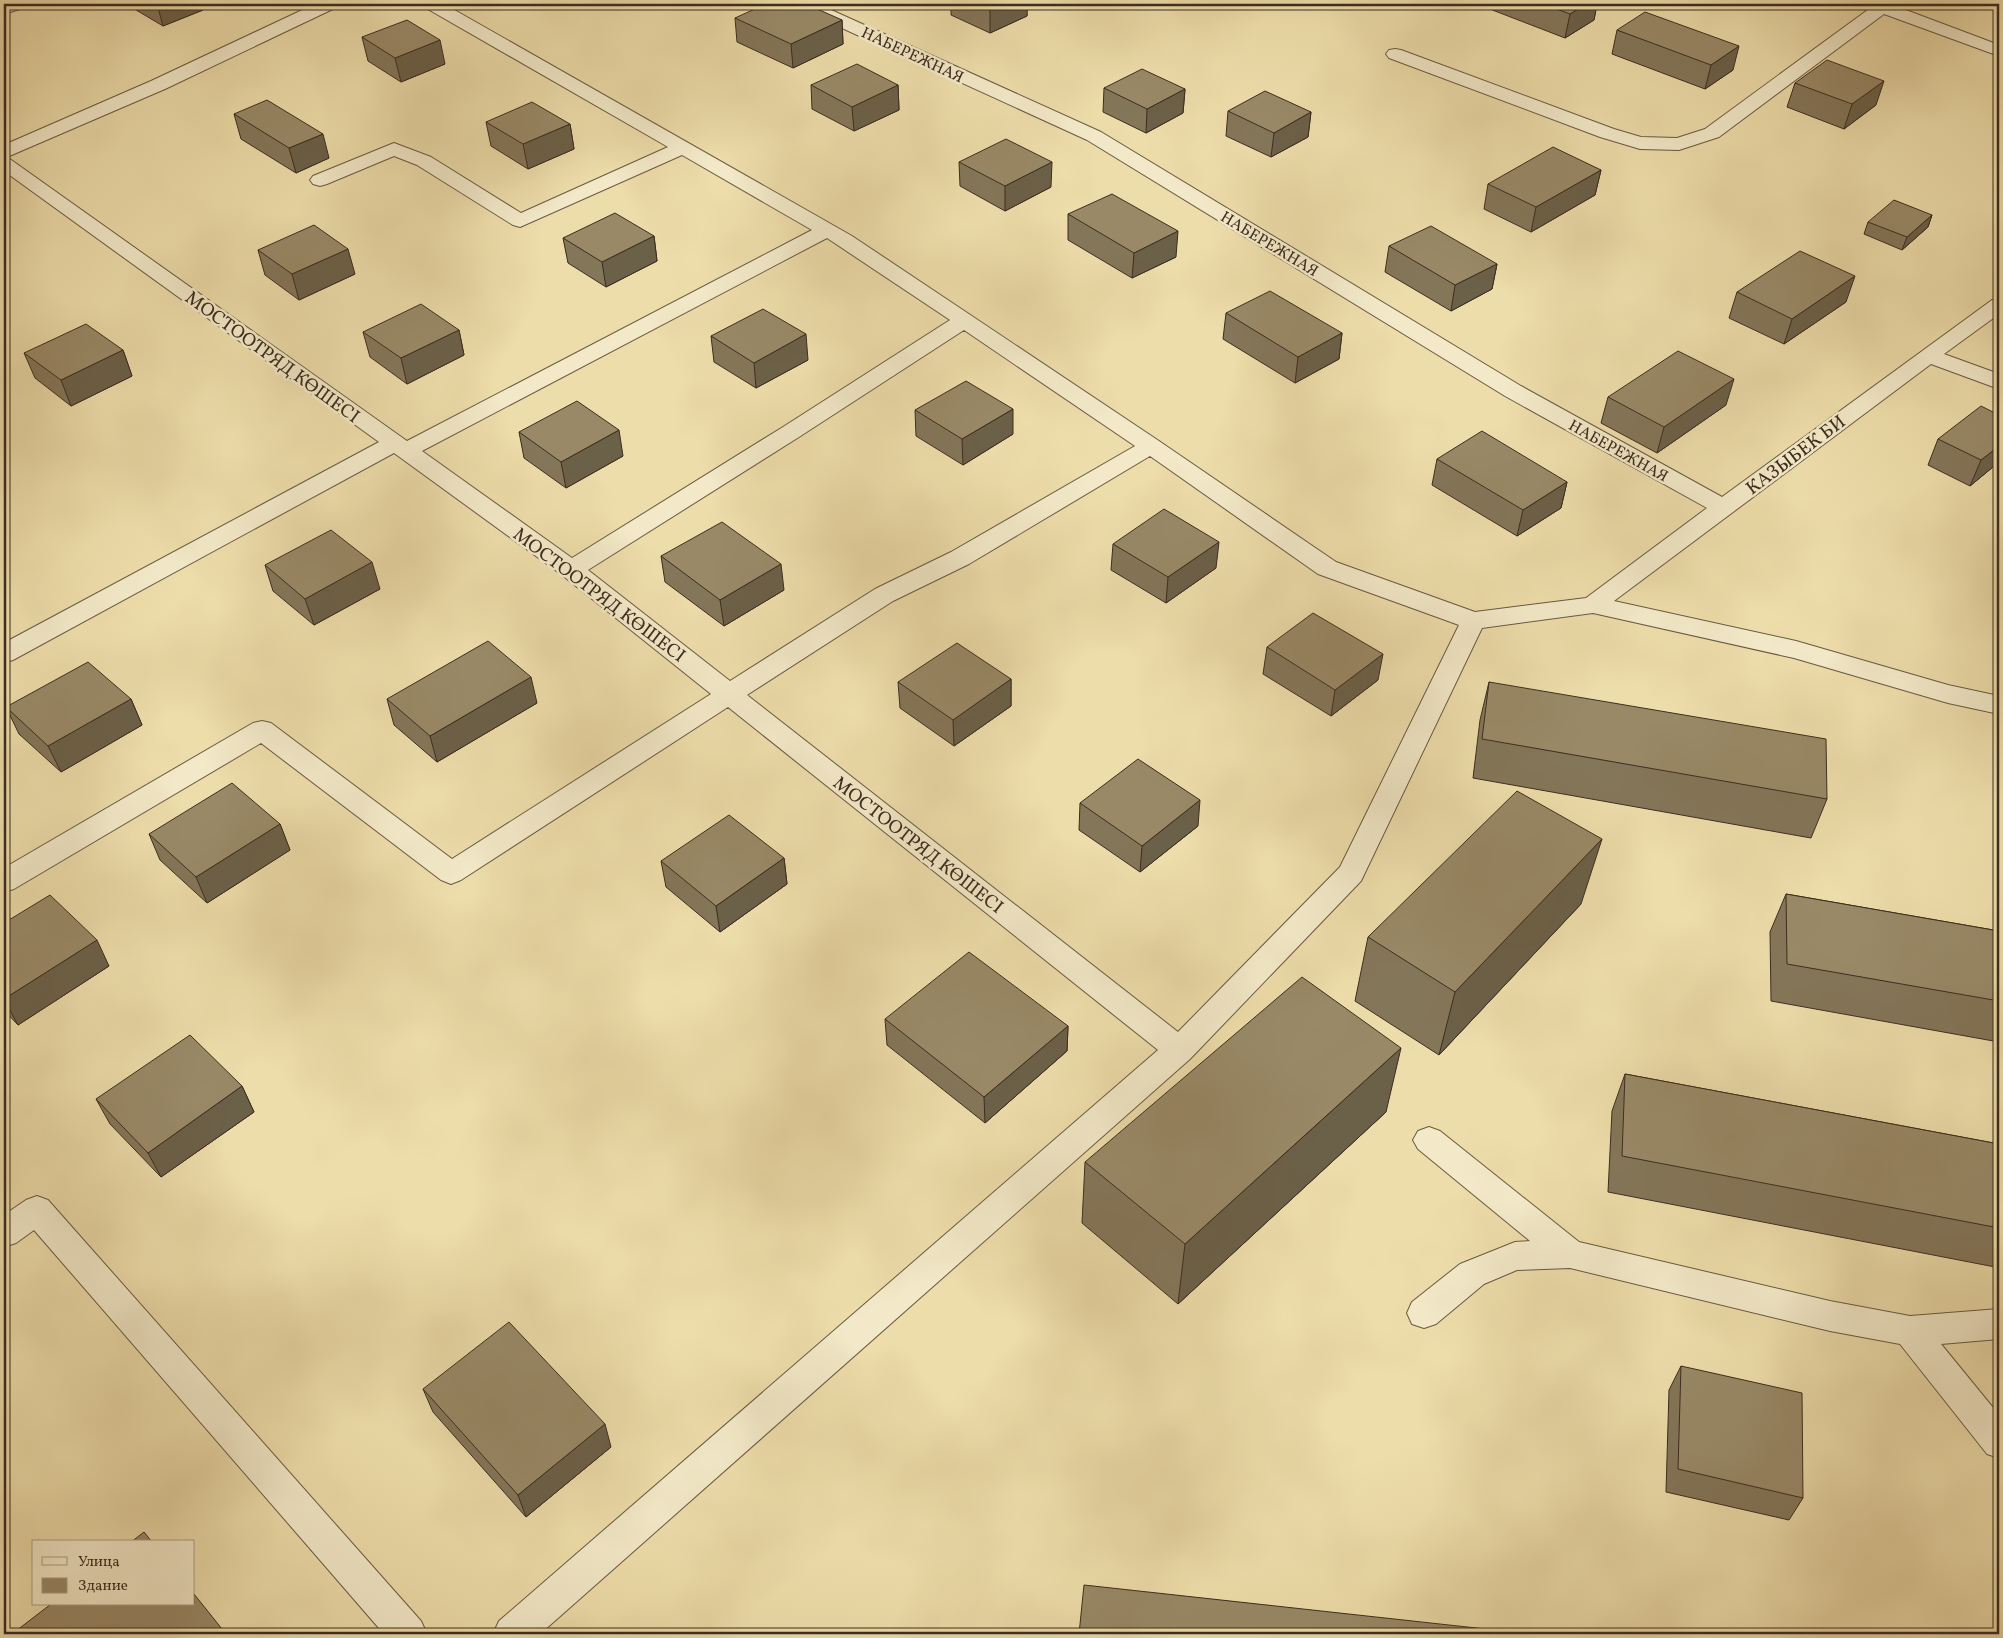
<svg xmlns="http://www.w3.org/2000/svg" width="2003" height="1638" font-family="Vollkorn,serif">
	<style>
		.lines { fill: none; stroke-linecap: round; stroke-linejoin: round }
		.minor-casing { stroke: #695942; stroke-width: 2 }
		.minor { fill: #f3e9c8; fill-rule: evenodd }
		.wall { fill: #847659; stroke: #3d2d1f }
		.shaded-wall { fill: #6b6048; stroke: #3d2d1f }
		.building { fill: #998967; stroke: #3d2d1f }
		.labels { text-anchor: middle; stroke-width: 5; stroke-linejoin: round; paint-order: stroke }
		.far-street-label { font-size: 16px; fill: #3d2d1f; stroke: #f3e9c8 }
		.street-label { font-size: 19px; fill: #3d2d1f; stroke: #f3e9c8 }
	</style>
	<rect width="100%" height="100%" fill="#edddaa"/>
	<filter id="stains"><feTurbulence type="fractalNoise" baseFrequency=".004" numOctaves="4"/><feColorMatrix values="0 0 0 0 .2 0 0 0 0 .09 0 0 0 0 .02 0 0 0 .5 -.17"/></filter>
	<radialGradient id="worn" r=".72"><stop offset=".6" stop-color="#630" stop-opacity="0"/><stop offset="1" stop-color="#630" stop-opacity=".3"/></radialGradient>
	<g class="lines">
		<defs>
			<g id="minor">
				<path d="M4,4H26L23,8L4,14Z"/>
				<path d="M315,4H338L335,8L165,89L7,157L407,441L812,230L682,155L520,227L513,225L417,165L394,156L327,184L320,186L313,184L310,180L313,176L394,143L431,157L521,213L668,147L426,8L423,4H444L852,236L1159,441L1336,562L1475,612L1586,598L1707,508L1505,396L1087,140L798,8L795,4H818L1101,132L1521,386L1722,497L1992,300L1999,298V314L1944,354L1999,374V389L1931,364L1614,601L1796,641L1948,685L1999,696V714L1948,703L1794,658L1593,613L1482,628L1361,881L1190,1059L540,1634H493L499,1621L1158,1050L728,707L461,880L451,884L441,880L261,743L14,889L4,892V868L253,723L262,721L271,723L452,859L711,694L562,575L394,453L13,660L4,663V643L379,442L4,171V145L151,81ZM827,238L950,320L783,427L572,558L422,451ZM964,330L1135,446L951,552L875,589L730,681L588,570L799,437ZM1150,456L1318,574L1459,625L1340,867L1178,1032L747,695L893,601L969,564Z"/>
				<path d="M1864,4H1890L1999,45V56L1884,14L1719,137L1679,150L1640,149L1600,137L1389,58L1386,54L1389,50L1395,49L1401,50L1614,129L1641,137L1677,138L1705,129L1869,9Z"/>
				<path d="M1429,1127L1440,1131L1579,1242L1830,1301L1910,1316L1999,1309V1339L1941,1344L1999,1415V1458L1987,1454L1900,1344L1830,1331L1570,1268L1517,1270L1484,1284L1436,1324L1424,1328L1412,1324L1407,1313L1412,1302L1460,1264L1515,1242L1530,1241L1418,1149L1413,1140L1418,1131Z"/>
				<path d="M37,1196L48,1200L421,1621L427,1634H384L34,1230L16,1243L4,1247V1215L26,1200Z"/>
			</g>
		</defs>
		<use href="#minor" class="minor-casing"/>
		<use href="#minor" class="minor"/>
	</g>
	<g class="wall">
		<path d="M126,4H201L203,10L163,26Z"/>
		<path d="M951,4H1027V16L990,33L951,15Z"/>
		<path d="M1482,4H1597L1594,20L1565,38L1482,6Z"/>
		<path d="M735,18L842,20L843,44L793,68L737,42Z"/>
		<path d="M1617,30L1733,70L1705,89L1612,54Z"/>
		<path d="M362,37L445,64L401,82L368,61Z"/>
		<path d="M1795,83L1876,105L1844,129L1787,107Z"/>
		<path d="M811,85H898L899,110L854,131L812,109Z"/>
		<path d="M1104,88L1185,89L1183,113L1146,133L1103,112Z"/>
		<path d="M1228,111L1311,112L1308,137L1271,157L1226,136Z"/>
		<path d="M234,114L329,158L296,173L241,139Z"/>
		<path d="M486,122L570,124L574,149L528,169L491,146Z"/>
		<path d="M959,162L1051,187L1005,211L960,186Z"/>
		<path d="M1601,170L1595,195L1531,232L1484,209L1488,184Z"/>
		<path d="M1068,214L1176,257L1132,278L1068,240Z"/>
		<path d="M1932,215L1928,227L1902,250L1864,234L1868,222Z"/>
		<path d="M654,236L657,261L606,287L568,263L563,238Z"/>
		<path d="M1389,246L1497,264L1492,289L1451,311L1385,272Z"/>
		<path d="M258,250L355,274L299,300L265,275Z"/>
		<path d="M1737,292L1846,302L1784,344L1729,318Z"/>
		<path d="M1226,313L1342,333L1339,359L1295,383L1223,339Z"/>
		<path d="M459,330L464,355L407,384L370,357L363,332Z"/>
		<path d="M711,336L808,360L756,388L714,362Z"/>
		<path d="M123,350L132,376L71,406L35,378L24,353Z"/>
		<path d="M1608,397L1726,405L1657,453L1601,423Z"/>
		<path d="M915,410L1013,434L963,465L916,436Z"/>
		<path d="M1999,415V462L1970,486L1928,465L1938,439Z"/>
		<path d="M519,432L623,456L566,488L524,458Z"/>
		<path d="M1437,459L1567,482L1561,508L1517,536L1432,485Z"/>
		<path d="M1113,544L1216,568L1166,603L1111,570Z"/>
		<path d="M661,556L784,590L724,626L665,582Z"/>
		<path d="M265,565L380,589L314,625L273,591Z"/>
		<path d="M1267,647L1378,680L1331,716L1263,674Z"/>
		<path d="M1011,679V706L954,746L900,708L898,682Z"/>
		<path d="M1489,682L1827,799L1811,838L1473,778L1480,720Z"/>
		<path d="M131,699L142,725L61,772L19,734L6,707Z"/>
		<path d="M387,699L537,703L437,762L394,725Z"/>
		<path d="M1080,803L1198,826L1140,872L1079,830Z"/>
		<path d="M280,824L290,850L207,903L160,860L149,834Z"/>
		<path d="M784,858L787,884L720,932L666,887L661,861Z"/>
		<path d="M1786,894L1999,931V1042L1771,1001L1770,932Z"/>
		<path d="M1581,904L1439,1055L1355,1001L1368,937Z"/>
		<path d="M4,923L109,966L18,1025L4,1010Z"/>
		<path d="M885,1019L1068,1026L1067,1051L985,1123L887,1045Z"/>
		<path d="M1625,1074L1999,1144V1260L1995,1267L1608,1192L1612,1111Z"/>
		<path d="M242,1086L254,1112L161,1177L110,1124L96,1099Z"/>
		<path d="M1386,1112L1178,1304L1082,1223L1085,1162Z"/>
		<path d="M1681,1366L1803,1498L1789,1520L1666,1492L1669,1390Z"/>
		<path d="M423,1389L611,1447L526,1517L433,1412Z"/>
	</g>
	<g class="shaded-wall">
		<path d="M157,4H201L203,10L163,26Z"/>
		<path d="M1002,4H1027V16L990,33V9Z"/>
		<path d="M1586,4H1597L1594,20L1565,38L1570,14Z"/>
		<path d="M842,20L843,44L793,68L791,44Z"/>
		<path d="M440,40L445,64L401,82L395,58Z"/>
		<path d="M1739,46L1733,70L1705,89L1711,65Z"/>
		<path d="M1884,81L1876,105L1844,129L1852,104Z"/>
		<path d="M898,85L899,110L854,131L852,107Z"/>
		<path d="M1185,89L1183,113L1146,133L1147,109Z"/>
		<path d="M1311,112L1308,137L1271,157L1274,133Z"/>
		<path d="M570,124L574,149L528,169L523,144Z"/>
		<path d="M323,134L329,158L296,173L289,148Z"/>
		<path d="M1052,162L1051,187L1005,211V186Z"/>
		<path d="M1601,170L1595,195L1531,232L1536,207Z"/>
		<path d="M1932,215L1928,227L1902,250L1907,237Z"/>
		<path d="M1178,231L1176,257L1132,278L1134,253Z"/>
		<path d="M654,236L657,261L606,287L602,262Z"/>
		<path d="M348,249L355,274L299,300L292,274Z"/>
		<path d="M1497,264L1492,289L1451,311L1455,285Z"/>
		<path d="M1855,276L1846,302L1784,344L1792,319Z"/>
		<path d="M459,330L464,355L407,384L401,358Z"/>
		<path d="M1342,333L1339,359L1295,383L1298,357Z"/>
		<path d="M806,334L808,360L756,388L754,363Z"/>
		<path d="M123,350L132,376L71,406L61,380Z"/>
		<path d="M1734,379L1726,405L1657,453L1664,427Z"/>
		<path d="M1013,409V434L963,465L962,439Z"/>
		<path d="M619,430L623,456L566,488L561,462Z"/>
		<path d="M1999,446V462L1970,486L1981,460Z"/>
		<path d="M1567,482L1561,508L1517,536L1523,510Z"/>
		<path d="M1219,542L1216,568L1166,603L1168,577Z"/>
		<path d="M372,562L380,589L314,625L305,599Z"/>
		<path d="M781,564L784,590L724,626L720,600Z"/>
		<path d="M1383,654L1378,680L1331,716L1335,690Z"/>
		<path d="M531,677L537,703L437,762L430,736Z"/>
		<path d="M1011,679V706L954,746L953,720Z"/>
		<path d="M131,699L142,725L61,772L48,746Z"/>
		<path d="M1200,800L1198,826L1140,872L1142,846Z"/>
		<path d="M280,824L290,850L207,903L196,877Z"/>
		<path d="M1602,839L1581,904L1439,1055L1455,992Z"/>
		<path d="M784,858L787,884L720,932L716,906Z"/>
		<path d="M97,940L109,966L18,1025L4,999Z"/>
		<path d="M1068,1026L1067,1051L985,1123L984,1097Z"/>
		<path d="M1401,1048L1386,1112L1178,1304L1185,1244Z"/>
		<path d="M242,1086L254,1112L161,1177L148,1153Z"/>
		<path d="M605,1424L611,1447L526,1517L518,1495Z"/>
	</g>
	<g class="building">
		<path d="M766,4H806L842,20L791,44L735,18Z"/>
		<path d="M977,4H1002L990,9Z"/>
		<path d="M1543,4H1586L1570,14Z"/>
		<path d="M1645,12L1739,46L1711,65L1617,30Z"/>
		<path d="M407,20L440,40L395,58L362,37Z"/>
		<path d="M1827,60L1884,81L1852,104L1795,83Z"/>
		<path d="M857,64L898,85L852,107L811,85Z"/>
		<path d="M1142,69L1185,89L1147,109L1104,88Z"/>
		<path d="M1265,91L1311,112L1274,133L1228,111Z"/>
		<path d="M267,100L323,134L289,148L234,114Z"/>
		<path d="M532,102L570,124L523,144L486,122Z"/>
		<path d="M1006,139L1052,162L1005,186L959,162Z"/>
		<path d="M1553,147L1601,170L1536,207L1488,184Z"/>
		<path d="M1112,194L1178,231L1134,253L1068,214Z"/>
		<path d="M1894,200L1932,215L1907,237L1868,222Z"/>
		<path d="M615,213L654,236L602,262L563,238Z"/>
		<path d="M314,225L348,249L292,274L258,250Z"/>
		<path d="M1431,226L1497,264L1455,285L1389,246Z"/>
		<path d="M1800,251L1855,276L1792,319L1737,292Z"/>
		<path d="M1270,291L1342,333L1298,357L1226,313Z"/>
		<path d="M421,304L459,330L401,358L363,332Z"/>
		<path d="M763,309L806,334L754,363L711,336Z"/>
		<path d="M86,324L123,350L61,380L24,353Z"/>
		<path d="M1678,351L1734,379L1664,427L1608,397Z"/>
		<path d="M966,381L1013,409L962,439L915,410Z"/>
		<path d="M577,401L619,430L561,462L519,432Z"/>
		<path d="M1981,406L1999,415V446L1981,460L1938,439Z"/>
		<path d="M1482,431L1567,482L1523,510L1437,459Z"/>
		<path d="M1164,509L1219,542L1168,577L1113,544Z"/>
		<path d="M722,522L781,564L720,600L661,556Z"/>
		<path d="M331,530L372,562L305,599L265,565Z"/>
		<path d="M1313,613L1383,654L1335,690L1267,647Z"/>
		<path d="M488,641L531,677L430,736L387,699Z"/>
		<path d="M957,643L1011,679L953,720L898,682Z"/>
		<path d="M88,662L131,699L48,746L6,707Z"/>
		<path d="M1489,682L1826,739L1827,799L1482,739Z"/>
		<path d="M1138,759L1200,800L1142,846L1080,803Z"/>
		<path d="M232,783L280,824L196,877L149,834Z"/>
		<path d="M1517,791L1602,839L1455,992L1368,937Z"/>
		<path d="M729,815L784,858L716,906L661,861Z"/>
		<path d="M1786,894L1999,931V1001L1787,964Z"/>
		<path d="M50,895L97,940L4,999V923Z"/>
		<path d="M969,952L1068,1026L984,1097L885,1019Z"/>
		<path d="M1302,977L1401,1048L1185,1244L1085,1162Z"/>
		<path d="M190,1035L242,1086L148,1153L96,1099Z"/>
		<path d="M1625,1074L1999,1144V1228L1622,1156Z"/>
		<path d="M509,1322L605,1424L518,1495L423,1389Z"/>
		<path d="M1681,1366L1802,1393L1803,1498L1678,1469Z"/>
		<path d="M144,1532L152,1542H131Z"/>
		<path d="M1084,1585L1522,1633V1634H1079Z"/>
		<path d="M194,1594L226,1634H12L51,1604H194Z"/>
	</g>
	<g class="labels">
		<g class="far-street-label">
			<text transform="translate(913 54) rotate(25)" y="6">НАБЕРЕЖНАЯ</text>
			<text transform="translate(1270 243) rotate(31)" y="6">НАБЕРЕЖНАЯ</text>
			<text transform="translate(1619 450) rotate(29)" y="6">НАБЕРЕЖНАЯ</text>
		</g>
		<g class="street-label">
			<text transform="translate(273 356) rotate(36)" y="7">МОСТООТРЯД КӨШЕСІ</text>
			<text transform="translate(1795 454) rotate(-37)" y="7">КАЗЫБЕК БИ</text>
			<text transform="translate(600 594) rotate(37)" y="7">МОСТООТРЯД КӨШЕСІ</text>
			<text transform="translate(919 844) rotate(38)" y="7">МОСТООТРЯД КӨШЕСІ</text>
		</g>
	</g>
	<rect width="2003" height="1638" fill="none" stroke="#edddaa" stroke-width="20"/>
	<rect x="5" y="5" width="1993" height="1628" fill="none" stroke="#3d2d1f" stroke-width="2.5"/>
	<rect x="10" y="10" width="1983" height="1618" fill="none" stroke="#3d2d1f"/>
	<rect x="32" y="1540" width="162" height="65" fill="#f3e9c8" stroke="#aa9e84"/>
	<rect x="42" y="1557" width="25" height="8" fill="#f3e9c8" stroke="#aa9e84"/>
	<text x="78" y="1566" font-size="15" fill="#3d2d1f">Улица</text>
	<rect x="42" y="1578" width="25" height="15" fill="#998967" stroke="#aa9e84"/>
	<text x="78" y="1590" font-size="15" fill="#3d2d1f">Здание</text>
	<rect width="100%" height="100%" filter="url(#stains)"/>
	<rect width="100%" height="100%" fill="url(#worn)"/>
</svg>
